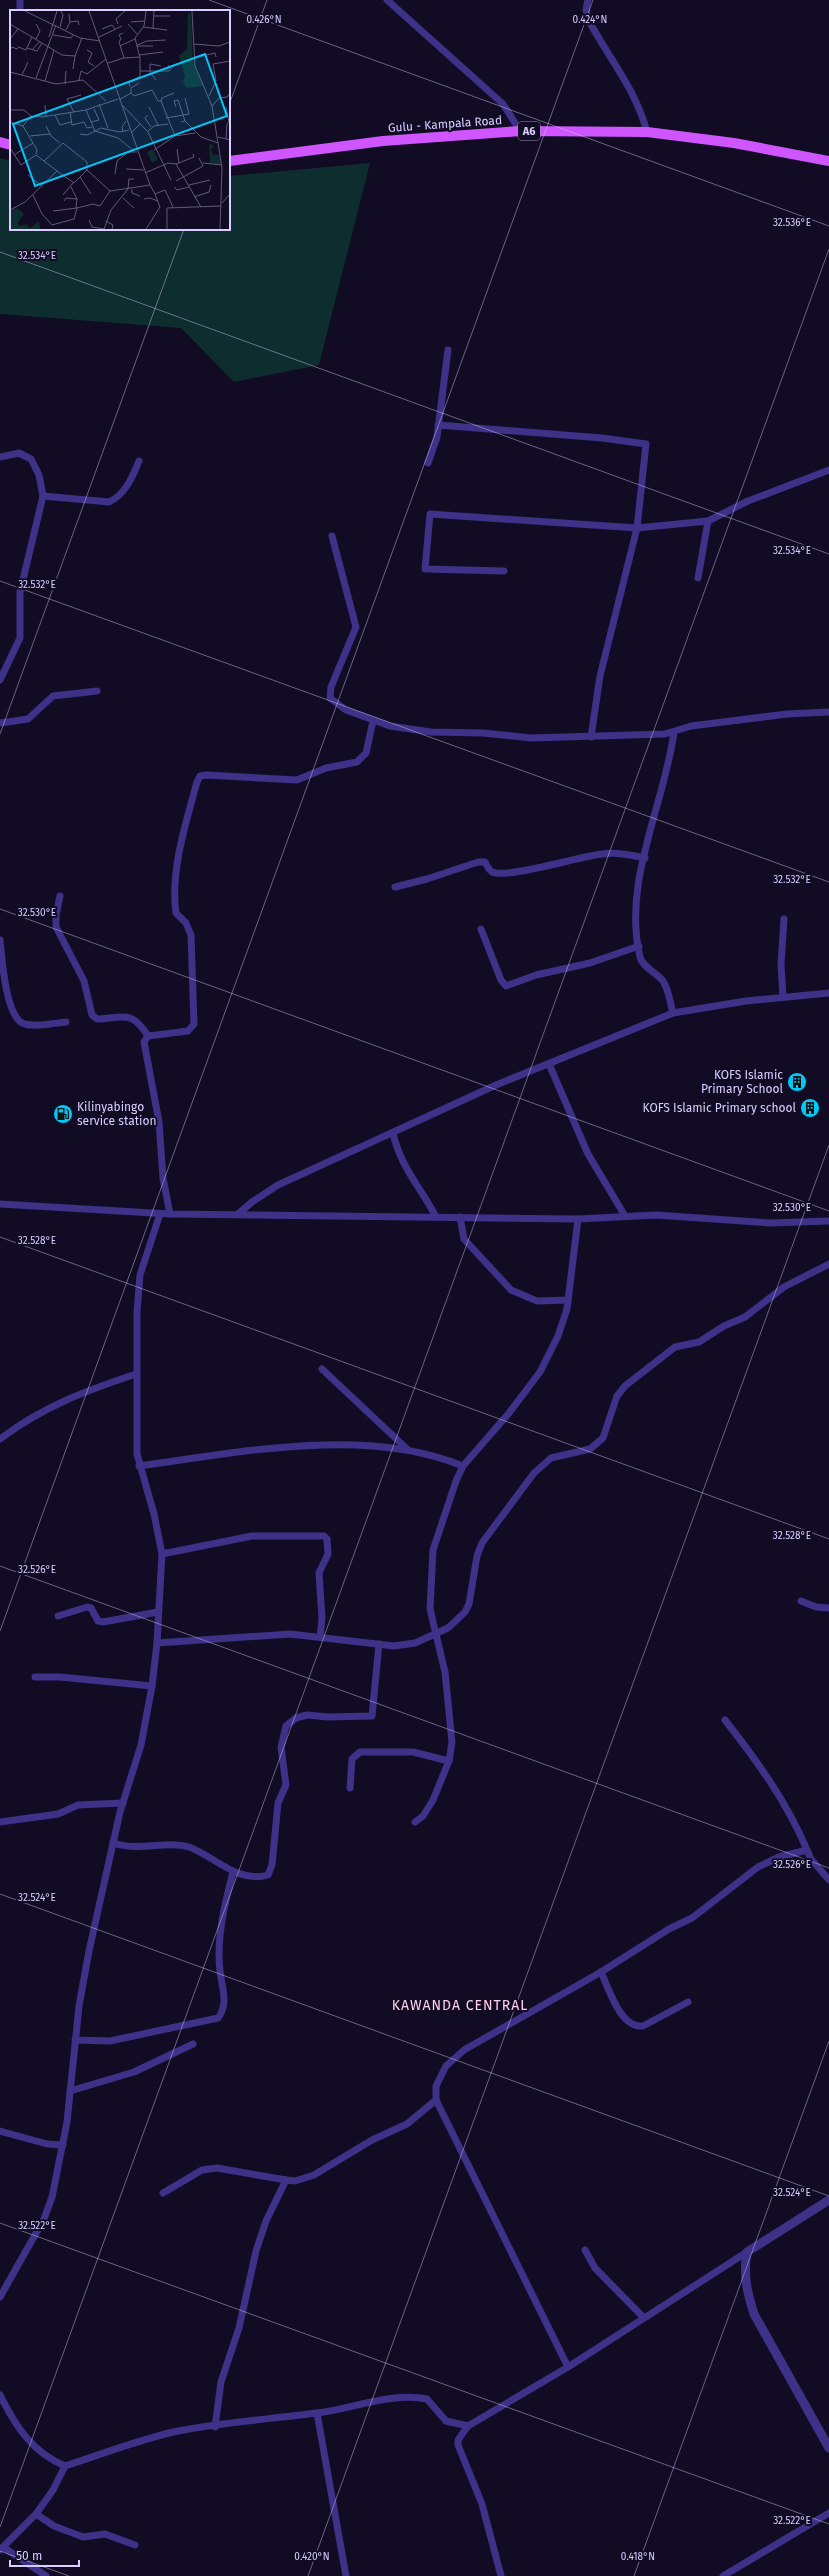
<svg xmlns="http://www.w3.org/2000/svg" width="829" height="2576" font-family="'Fira Sans',sans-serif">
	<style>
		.green { fill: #0e2d2e }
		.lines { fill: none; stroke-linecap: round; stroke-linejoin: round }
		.minor { stroke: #3d3188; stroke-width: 7 }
		.tertiary { stroke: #3d3188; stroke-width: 9 }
		.primary { stroke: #cf55ff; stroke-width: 10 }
		.ticks { fill: none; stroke: #d8ceff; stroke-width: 1; stroke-opacity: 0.45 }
		.labels { text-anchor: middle; stroke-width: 4; stroke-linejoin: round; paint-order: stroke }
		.shield { fill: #120b24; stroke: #9d94bd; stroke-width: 1 }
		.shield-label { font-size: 11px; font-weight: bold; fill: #d8ceff }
		.street-label { font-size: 12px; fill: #d8ceff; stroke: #120b24 }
		.poi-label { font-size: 12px; fill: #d8ceff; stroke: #120b24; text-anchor: end }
		.quarter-label { font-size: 14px; letter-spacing: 1px; fill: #ffd0ea; stroke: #120b24 }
		.inset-road { fill: none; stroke: #61597c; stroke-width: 1 }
		.view { fill: #00c9f9; fill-opacity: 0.15; stroke: #00c9f9; stroke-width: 2 }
		.inset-edge { fill: none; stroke: #d8ceff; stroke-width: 2 }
		.ticks-label { font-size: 10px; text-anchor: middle; fill: #d8ceff; stroke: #120b24; stroke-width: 4; stroke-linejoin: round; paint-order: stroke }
	</style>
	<rect width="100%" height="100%" fill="#120b24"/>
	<path class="green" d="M0,158L11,161V229H229V176L370,163L319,365L234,382L181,328L0,314Z"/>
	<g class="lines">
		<g class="minor">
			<path d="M20,0V11"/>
			<path d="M387,0L503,104L520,131"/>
			<path d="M588,0L586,10L589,21C610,60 635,88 647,132"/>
			<path d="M438,425L602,438L646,444L637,528L600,676L591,737"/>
			<path d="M0,457L19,453L31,459L39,475L43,496L20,592V638L0,680"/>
			<path d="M428,463L437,437L448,350"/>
			<path d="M43,496L109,502C125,495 133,476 139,461"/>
			<path d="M332,536L356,627L331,687L330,698L346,710L390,726L431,732L483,733L531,738L665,734L691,726L787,714L829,712"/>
			<path d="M504,571L425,569L430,514L637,528L708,521"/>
			<path d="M698,578L708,521L748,501L829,470"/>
			<path d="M0,723L28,719L53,696L97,691"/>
			<path d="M395,887L427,879L478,862H485C487,866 489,870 492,872C507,879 581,856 602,854C616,852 630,855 645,858"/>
			<path d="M60,896L56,915V927L84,981L92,1015L97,1019C123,1018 131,1009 148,1036"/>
			<path d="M481,929L501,980L506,986L536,975L590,963L639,946"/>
			<path d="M0,940C2,957 5,1013 22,1023C33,1028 55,1023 66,1022"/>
			<path d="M783,997L781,964L784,919"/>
			<path d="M673,1013C670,1003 669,990 663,981C656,972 643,968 640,957C622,882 664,806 674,732"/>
			<path d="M549,1064L588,1154L625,1216"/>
			<path d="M393,1133C400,1166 421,1188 436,1217"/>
			<path d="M0,1204L170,1214L578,1219L656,1215L770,1223L829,1221"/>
			<path d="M170,1214L163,1178L159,1122L144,1042L148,1036L188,1031L194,1024L191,935L186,923L176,913C170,872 186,822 197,782L200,776L206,775L297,780L326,768L357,762L366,753L373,721"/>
			<path d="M238,1214L252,1202L278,1185L496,1085L673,1013L746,1001L829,993"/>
			<path d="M460,1217L464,1239L511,1290L537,1301L568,1300"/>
			<path d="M322,1369L407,1449"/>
			<path d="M0,1439C44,1406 85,1391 136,1374"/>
			<path d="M139,1466C241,1452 366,1426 463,1466"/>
			<path d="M162,1554L252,1536H324L327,1539L328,1554L319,1573L322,1618L320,1637"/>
			<path d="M801,1601L816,1607L829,1608"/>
			<path d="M58,1616L87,1607L91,1608L98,1621L103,1622L158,1612"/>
			<path d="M157,1643L290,1634L394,1646L415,1643L448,1628L465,1612L469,1604L477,1556L482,1543L534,1473L551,1458L590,1449L603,1438L617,1396L625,1386L675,1347L699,1342L724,1326L745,1317L784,1287L829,1264"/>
			<path d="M35,1677H60L152,1686"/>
			<path d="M725,1720C757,1761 787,1802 807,1850"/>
			<path d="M350,1788L352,1759L360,1752H413L449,1761"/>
			<path d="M0,1822L58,1814L78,1805L123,1803"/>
			<path d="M415,1822L423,1816L433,1800L449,1761L452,1742L445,1672L430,1609L433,1550L456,1481L463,1466L509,1413L540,1372L558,1336L567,1309L578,1219"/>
			<path d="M113,1843C139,1852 167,1840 189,1847C214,1856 238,1884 268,1875L272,1865L278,1803L286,1785L281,1747L286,1726L296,1718L307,1715L328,1717L372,1716L379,1644"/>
			<path d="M601,1972C609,1989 620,2028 643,2026L688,2002"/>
			<path d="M75,2040L110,2041L218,2018C229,2003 222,1989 220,1971C216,1938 225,1903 233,1872"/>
			<path d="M70,2091L134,2072L193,2044"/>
			<path d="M0,2131L47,2144L63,2145"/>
			<path d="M163,2193L202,2170L217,2168L286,2180L295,2181L314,2175L372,2140L407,2124L436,2100"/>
			<path d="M585,2250L595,2268L643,2317"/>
			<path d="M0,2297L44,2219L52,2197L67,2122L79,2006L89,1951L120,1812L141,1745L152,1686L157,1643L162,1554L154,1514L137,1454V1312L140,1275L160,1214"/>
			<path d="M568,2367L436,2100V2086L446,2066L464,2050L601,1972L669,1929L692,1918L758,1867L779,1857L807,1850L811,1859L829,1880"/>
			<path d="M0,2395C16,2427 32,2452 65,2466L53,2490L36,2514L0,2550"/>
			<path d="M317,2413L346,2576"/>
			<path d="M215,2427L221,2382L239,2328L256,2251L266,2221L286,2180"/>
			<path d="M65,2466C103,2454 140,2439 178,2431C224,2422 271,2419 317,2413C352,2409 391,2392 427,2399L446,2421L468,2426"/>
			<path d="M36,2514L54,2526L83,2537L105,2534L135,2545"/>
			<path d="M3,2547L46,2576"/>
			<path d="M501,2576L482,2504L458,2445V2440L468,2426L568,2367L747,2252"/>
			<path d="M723,2576L829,2513"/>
		</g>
		<path class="tertiary" d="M829,2200L747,2252C743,2275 747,2292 754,2314L829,2448"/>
		<g class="primary">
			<path d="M0,142L11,145"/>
			<path d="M229,161L383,141L520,131L647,132L734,143L829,161"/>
		</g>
	</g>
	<path class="ticks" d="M209,0L829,226M229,105L267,0M0,252L829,554M0,581L829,882M0,734L184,229M0,909L829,1211M0,1237L829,1539M0,1566L829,1868M0,1631L593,0M0,1894L829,2196M0,2223L829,2524M0,2527L829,249M0,2551L69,2576M308,2576L829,1145M634,2576L829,2041"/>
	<defs>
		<symbol id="building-disc" viewBox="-11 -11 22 22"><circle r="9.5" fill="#00c9f9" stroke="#120b24"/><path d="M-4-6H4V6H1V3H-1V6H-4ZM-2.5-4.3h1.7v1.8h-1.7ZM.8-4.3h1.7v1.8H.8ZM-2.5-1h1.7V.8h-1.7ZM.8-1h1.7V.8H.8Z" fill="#111"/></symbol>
		<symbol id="fuel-disc" viewBox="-11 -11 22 22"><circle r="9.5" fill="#00c9f9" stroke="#120b24"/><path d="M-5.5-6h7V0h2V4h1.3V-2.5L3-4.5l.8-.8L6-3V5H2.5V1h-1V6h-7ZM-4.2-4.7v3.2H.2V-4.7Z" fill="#111"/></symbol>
	</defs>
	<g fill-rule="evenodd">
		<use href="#building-disc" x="786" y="1071" width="22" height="22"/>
		<use href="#building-disc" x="799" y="1097" width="22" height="22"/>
		<use href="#fuel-disc" x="52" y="1103" width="22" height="22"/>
	</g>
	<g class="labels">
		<rect class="shield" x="518" y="122" width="22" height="18" rx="3"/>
		<g class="shield-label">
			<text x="529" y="135">A6</text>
		</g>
		<g class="street-label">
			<text transform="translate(445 124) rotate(-4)" y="4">Gulu - Kampala Road</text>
		</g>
		<g class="poi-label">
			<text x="783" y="1079">KOFS Islamic<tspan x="783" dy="14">Primary School</tspan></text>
			<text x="77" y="1111" text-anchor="start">Kilinyabingo<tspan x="77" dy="14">service station</tspan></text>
			<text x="796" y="1112">KOFS Islamic Primary school</text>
		</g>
		<g class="quarter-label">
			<text x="460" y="2010">KAWANDA CENTRAL</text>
		</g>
	</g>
	<g transform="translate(10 10)">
		<rect width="220" height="220" fill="#120b24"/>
		<path d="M178,3L181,4L183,52L193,76L176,78L173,72L175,66L169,46L177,39ZM201,133L204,137L201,139L203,145H209L211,155L200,153L199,136ZM143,139L148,150L142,153L137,142ZM7,198L14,204L8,212L9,216L16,214L20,218L29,211L30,219H0V201Z" fill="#0e2d2e"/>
		<path class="inset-road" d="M15,1L70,28L90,31M79,1L140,175L145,184L155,180L163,197M182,1L185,56L202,96L212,158L210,219M144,6H160M60,12L68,11L69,15M121,12L134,11M0,14L52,45L65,46L72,28M26,14L30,21L26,29M108,14L106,9L115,1M118,14L127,24M50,17L53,5L51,1M133,17L157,20M143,18L144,1M92,19L102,15L105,19M56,20L60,12L59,4M113,23L109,25L111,29L109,32L114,48M43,25L61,28L63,25M39,27L47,1M89,27L112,16M0,29L8,19M184,34L209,36L220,32M127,35L137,31L156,30M110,36L125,29M127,36H143M17,38L27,41L32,33M0,40L2,37L7,39L9,37L16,40L22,27M22,40L30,31M77,40L82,43L78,52L84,56M129,45L153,42M184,48L205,43L206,47M98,53L114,48L130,47M63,59L65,46M130,61H159L161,58L158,55M0,62L46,74L73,70L96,91M12,65L18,52M26,68L46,15M69,70L71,61L77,64L96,49M146,70L140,62V54L151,56M35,71L44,40M55,74L56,61M120,77L119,73L130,66V48L125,28L134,16L136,1M121,83V78L129,73M164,83L152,88L151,91L165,126M199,86L206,71L203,54L220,51M109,90L121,83L124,86L142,80L148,91H151M89,94L98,118M35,95L36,107M112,95L138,122L161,170M202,96L209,88L217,87L220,83M139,97L148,115M166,97L164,91L168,90L175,111M216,97L219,112L217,114L216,129M0,100H14L21,106L32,107L76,100L108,89M76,100L85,121L108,128L124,141M60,102L62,115L74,112L77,118L82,117M64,102L57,89L71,85M45,105L50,115L61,112M138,105L135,108L141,117M156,108L179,104L175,88M0,112L13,116L21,106M81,112L89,110L84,99M171,112L175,111L191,127L208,133M13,116L27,140L26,144M36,116L41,126L50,133M113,122L112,117L116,111M137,122L144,116L158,114M121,123L130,114M70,124L77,125L91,118L110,122L119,120M20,126L40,124M208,127L220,130M0,138L11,155L26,145M167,139L169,153M144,140L165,126L185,123M4,145L23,133M26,145L47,161M34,151L53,133L77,152V160M193,153L212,155M166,154L184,147L183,144M116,159L134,160M135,163L158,153L166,154L191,197M105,164L107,151L118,142H127M18,165L32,176M70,167L81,184M166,171L193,156L189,148M179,175L200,170M61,177L67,189L66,198M164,177L167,180L179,177M122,179V183L130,186M23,185L32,204L42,215L64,209L67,198L83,194L90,196L100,181M53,185L63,173M184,187L199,182L201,175M113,188L124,198M134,189L140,188L148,191M54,191L56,188L67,189M212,193L220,184M0,200L15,192L47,161L64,173L77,160L100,181L140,175M43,201L67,198M79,210L82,217L94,219M96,211L103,215L102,219M94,219L101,200L118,179L119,169H124M136,219L150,197L145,184M157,219V198L211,196"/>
		<path class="view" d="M195,44L217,106L25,176L3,114Z"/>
		<rect width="220" height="220" class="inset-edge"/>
	</g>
	<g class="ticks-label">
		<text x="264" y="23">0.426°N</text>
		<text x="590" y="23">0.424°N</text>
		<text x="792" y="226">32.536°E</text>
		<text x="37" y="259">32.534°E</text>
		<text x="792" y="554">32.534°E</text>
		<text x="37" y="588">32.532°E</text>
		<text x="792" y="883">32.532°E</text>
		<text x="37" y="916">32.530°E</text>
		<text x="792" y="1211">32.530°E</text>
		<text x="37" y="1244">32.528°E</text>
		<text x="792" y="1539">32.528°E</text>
		<text x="37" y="1573">32.526°E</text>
		<text x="792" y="1868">32.526°E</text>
		<text x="37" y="1901">32.524°E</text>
		<text x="792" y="2196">32.524°E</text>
		<text x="37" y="2229">32.522°E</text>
		<text x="792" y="2524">32.522°E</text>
		<text x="312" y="2560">0.420°N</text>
		<text x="638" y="2560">0.418°N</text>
	</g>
	<path d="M10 2560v6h69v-6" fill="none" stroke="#d8ceff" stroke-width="2"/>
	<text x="16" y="2560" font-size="12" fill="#d8ceff" stroke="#120b24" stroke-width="3" paint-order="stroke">50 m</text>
</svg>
